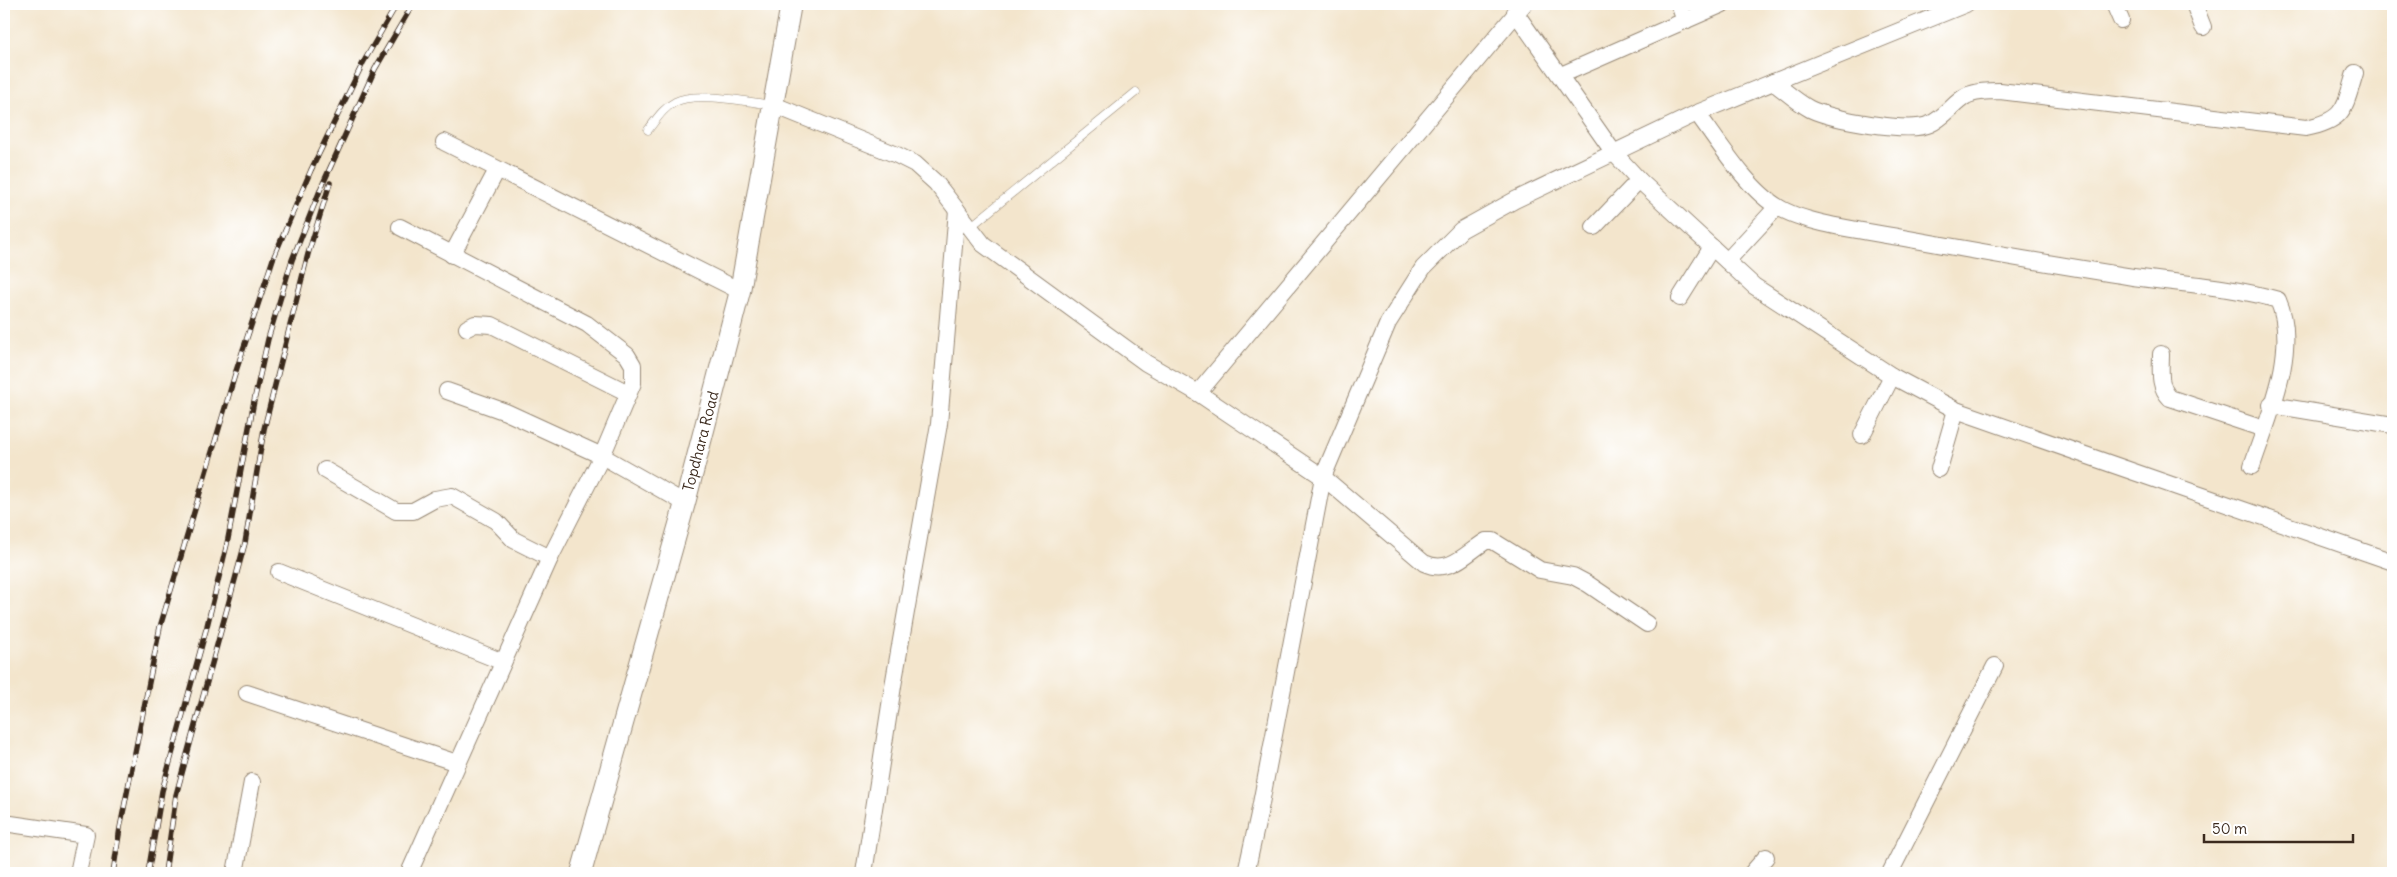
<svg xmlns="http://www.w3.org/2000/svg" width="2397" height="877" font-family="Delius,sans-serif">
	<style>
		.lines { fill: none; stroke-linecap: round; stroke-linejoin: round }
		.service-casing { stroke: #978875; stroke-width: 9 }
		.minor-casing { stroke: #978875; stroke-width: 18 }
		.tertiary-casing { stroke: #978875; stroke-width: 22 }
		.service { stroke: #fff; stroke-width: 8 }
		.minor { stroke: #fff; stroke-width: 16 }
		.tertiary { stroke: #fff; stroke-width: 20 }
		.rail-casing { stroke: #3b2a1e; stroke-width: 5.5 }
		.rail { stroke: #fff; stroke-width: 4; stroke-dasharray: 11; stroke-linecap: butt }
		.labels { text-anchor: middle; stroke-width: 4; stroke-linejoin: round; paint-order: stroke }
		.street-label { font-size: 15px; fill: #3b2a1e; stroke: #fff }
	</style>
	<rect width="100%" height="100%" fill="#fff"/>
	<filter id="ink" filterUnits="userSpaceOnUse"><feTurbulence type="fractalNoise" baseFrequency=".02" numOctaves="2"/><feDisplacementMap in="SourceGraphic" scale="10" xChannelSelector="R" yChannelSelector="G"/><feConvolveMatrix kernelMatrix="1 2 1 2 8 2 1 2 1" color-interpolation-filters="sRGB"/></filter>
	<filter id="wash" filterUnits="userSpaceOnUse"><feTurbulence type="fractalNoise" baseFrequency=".0096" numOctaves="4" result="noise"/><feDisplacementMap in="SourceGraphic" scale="20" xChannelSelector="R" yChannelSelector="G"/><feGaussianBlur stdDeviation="1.12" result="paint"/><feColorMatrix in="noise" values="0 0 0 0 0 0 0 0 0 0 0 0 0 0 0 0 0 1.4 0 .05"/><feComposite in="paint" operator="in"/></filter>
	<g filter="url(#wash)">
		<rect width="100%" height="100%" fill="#f3e5cc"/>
	</g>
	<g filter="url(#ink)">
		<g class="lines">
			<defs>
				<g id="service">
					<path d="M648,130C656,120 663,108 675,102C695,91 749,102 772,105"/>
					<path d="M969,228L1136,92"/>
				</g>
				<g id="minor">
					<path d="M1679,4L1685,21"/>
					<path d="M2114,4L2121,20"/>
					<path d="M2194,4L2203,27"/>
					<path d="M1515,12L1614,153L1639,180L1754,286L1892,376L1956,410L2393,562"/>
					<path d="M1561,75L1723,4"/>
					<path d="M1773,82C1785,91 1797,102 1810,109C1831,119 1909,134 1930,124C1944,118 1955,102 1966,96C1976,91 1989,91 2000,91L2306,128C2345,120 2344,109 2355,73"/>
					<path d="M774,105L897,155L915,164L936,183L983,244L1146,363L1198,393L1323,477L1424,563C1450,575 1466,553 1486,541H1493L1540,570L1573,576L1588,584L1647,624"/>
					<path d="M1697,113C1718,141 1748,190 1778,207C1805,224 1866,231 1898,237C1976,251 2055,265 2133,277C2182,284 2231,286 2278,300C2300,350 2268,417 2252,466"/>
					<path d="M444,142L740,291"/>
					<path d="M400,227L587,324L627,355L633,365V383L602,456L550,558L409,873"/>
					<path d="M1594,227L1639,180"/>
					<path d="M452,255L497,170"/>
					<path d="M1727,261L1777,207"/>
					<path d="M1680,298L1712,247"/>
					<path d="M467,328L475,324L492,325L628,393"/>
					<path d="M2161,354C2161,370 2158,386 2170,398L2264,429"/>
					<path d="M447,391L506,412L602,456L685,503"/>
					<path d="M1198,393L1524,4"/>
					<path d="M2271,405L2393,425"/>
					<path d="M1862,435L1892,376"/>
					<path d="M1939,469L1956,410"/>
					<path d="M325,470L396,511H413L435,499L452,496L496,521L514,540L550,558"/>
					<path d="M279,572L503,662"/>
					<path d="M247,693L457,763"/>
					<path d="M4,823L86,835L78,873"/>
					<path d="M235,873L252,782"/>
					<path d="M864,873L893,686L939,424L957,210"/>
					<path d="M1246,873L1259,814L1323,477L1388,323L1423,268L1461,230L1515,200L1697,113L1966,4"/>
					<path d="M1752,873L1766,857"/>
					<path d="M1890,873L1995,666"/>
				</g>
				<g id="tertiary">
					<path id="s1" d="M581,873L685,503L740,291L791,4"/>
				</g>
			</defs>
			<use href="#service" class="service-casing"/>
			<use href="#minor" class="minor-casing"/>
			<use href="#tertiary" class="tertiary-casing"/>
			<use href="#service" class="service"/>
			<use href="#minor" class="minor"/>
			<use href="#tertiary" class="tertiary"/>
			<defs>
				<g id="rail">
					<path d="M113,873L120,828L160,627L236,371L273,259L311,170L363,63L397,4"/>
					<path d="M148,873L162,791L207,626L227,544L254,401L268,339L292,260L321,188L375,69L413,4"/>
					<path d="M165,873L176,795L245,543L264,429L308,254L330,183"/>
				</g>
			</defs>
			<use href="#rail" class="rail-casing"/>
			<use href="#rail" class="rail"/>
		</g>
	</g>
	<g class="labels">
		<g class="street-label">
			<text dy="5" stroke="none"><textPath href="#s1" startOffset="448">Topdhara Road</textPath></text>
		</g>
	</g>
	<rect width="2397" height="877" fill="none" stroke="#fff" stroke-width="20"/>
	<path d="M2204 834v8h149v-8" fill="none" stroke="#3b2a1e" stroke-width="2.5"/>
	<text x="2212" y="834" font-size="15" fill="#3b2a1e" stroke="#ffffff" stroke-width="4" paint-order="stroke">50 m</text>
</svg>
